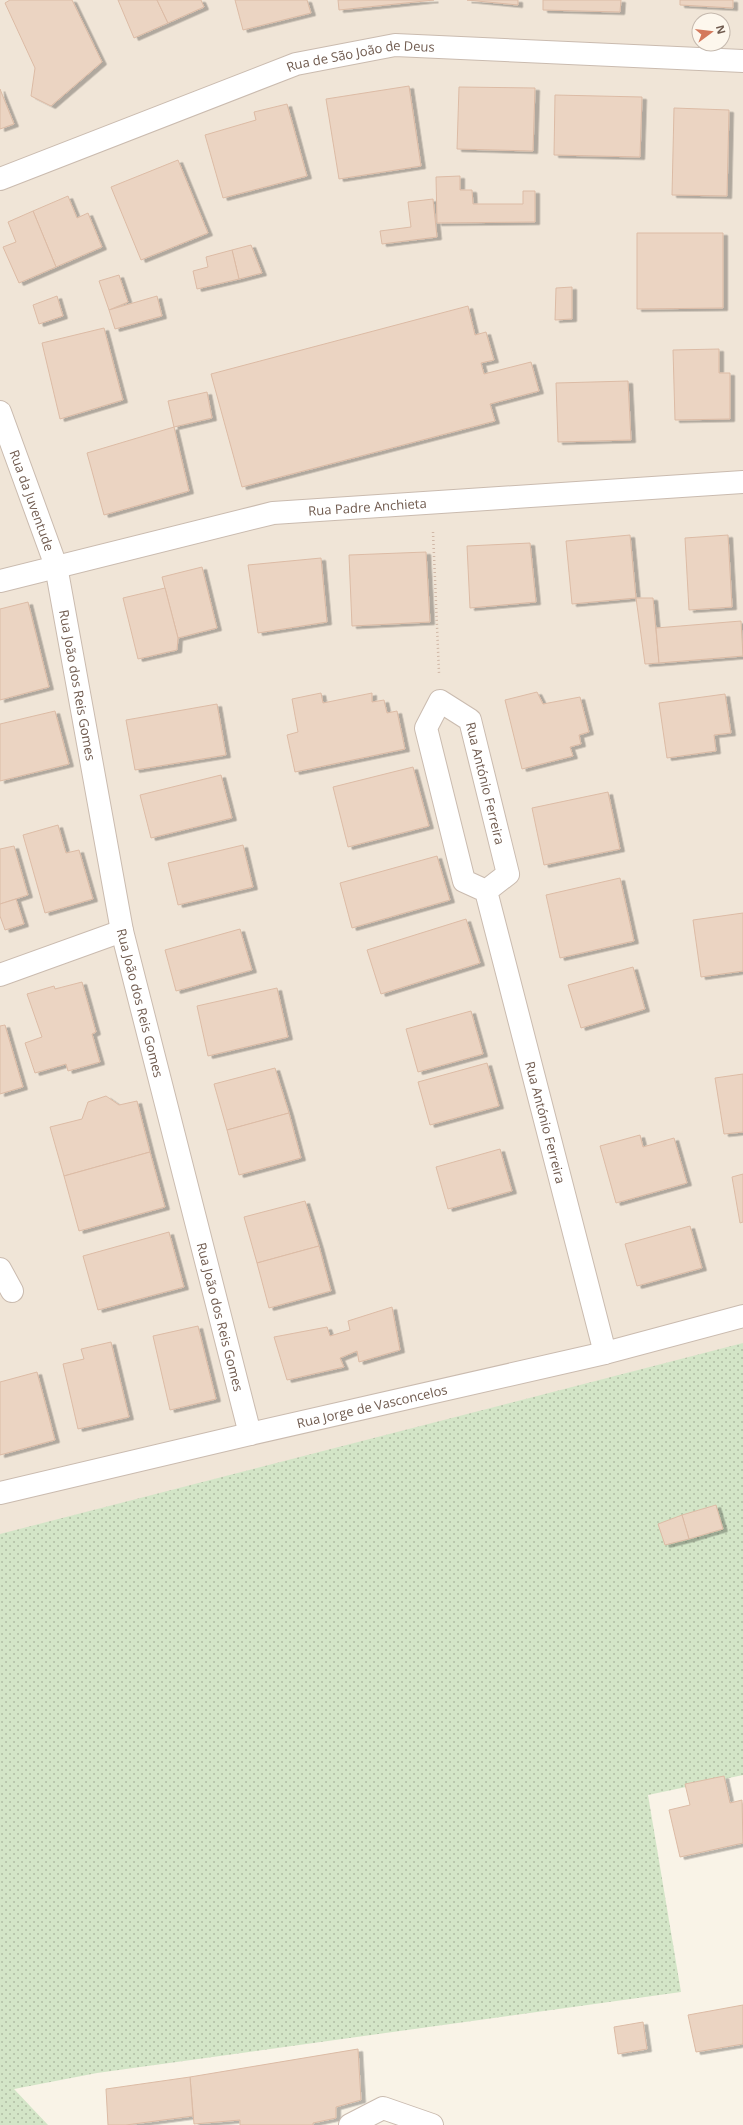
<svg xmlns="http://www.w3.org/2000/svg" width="743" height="2125" font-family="'Open Sans',sans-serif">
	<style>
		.residential { fill: #f0e5d7; fill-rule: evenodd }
		.grass { fill: url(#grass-dots) }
		.building { fill: #ebd4c2; stroke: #dcbba5; filter: url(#shadow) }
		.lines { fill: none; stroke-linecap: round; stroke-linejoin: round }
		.minor-casing { stroke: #cabbaf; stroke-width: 24 }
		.path { stroke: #d0b7a6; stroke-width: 2.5; stroke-dasharray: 1 3; stroke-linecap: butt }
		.minor { stroke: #fff; stroke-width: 22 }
		.labels { text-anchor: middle; stroke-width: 4; stroke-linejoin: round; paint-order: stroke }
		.street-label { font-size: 13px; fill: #705b4f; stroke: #fdf7ed }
	</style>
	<defs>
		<pattern id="grass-dots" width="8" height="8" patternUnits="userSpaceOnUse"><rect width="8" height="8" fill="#d3e5c7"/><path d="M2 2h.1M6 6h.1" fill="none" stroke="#b0bda4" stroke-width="1.8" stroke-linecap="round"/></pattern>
		<filter id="shadow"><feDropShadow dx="4.5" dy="2.5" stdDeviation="0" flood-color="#0004"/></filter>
	</defs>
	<rect width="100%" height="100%" fill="#f9f3e7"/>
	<path class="residential" d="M0,0H743V1383L0,1599ZM699,20H723V44H699Z"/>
	<path class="grass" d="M743,1343V1775L648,1795L681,1992L97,2073L14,2089L48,2125H0V1534Z"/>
	<g class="building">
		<path d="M10,0H72L102,62L51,106L31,96L35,68L5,3Z"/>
		<path d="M118,0H157L168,23L134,38Z"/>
		<path d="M157,0H201L204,7L168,23Z"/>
		<path d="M235,0H307L311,13L243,30Z"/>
		<path d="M338,0H434L339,10Z"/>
		<path d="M467,0H518V5Z"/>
		<path d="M543,0H621L620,12L543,10Z"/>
		<path d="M680,0H733V8L680,5Z"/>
		<path d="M409,86L421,166L339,179L326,99Z"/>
		<path d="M459,87L535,88L533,151L457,149Z"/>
		<path d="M0,89L14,124L0,129Z"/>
		<path d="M555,95L642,97L640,157L554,155Z"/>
		<path d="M287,104L307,176L223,198L205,135L256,120L254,112Z"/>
		<path d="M674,108L729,110L727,196L672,195Z"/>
		<path d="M178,160L208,233L141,260L111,187Z"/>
		<path d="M460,176V190H472L473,204H523V191H535V222L437,223L436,177Z"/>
		<path d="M68,196L77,218L88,213L102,247L56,267L33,211Z"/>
		<path d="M433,199L437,237L382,244L380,231L411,227L408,202Z"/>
		<path d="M33,211L56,267L19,283L3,247L16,242L8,222Z"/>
		<path d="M637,233H723V308L637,309Z"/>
		<path d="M251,245L262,273L239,279L232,250Z"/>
		<path d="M232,250L239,279L197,289L193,271L208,267L206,257Z"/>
		<path d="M119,275L128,302L109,310L99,281Z"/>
		<path d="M572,287V319L555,320L556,288Z"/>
		<path d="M57,296L63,316L39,324L33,305Z"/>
		<path d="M157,296L162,316L115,329L109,310Z"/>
		<path d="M468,306L475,335L486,332L494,360L481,363L484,374L531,362L539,391L490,404L495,421L242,487L211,374Z"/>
		<path d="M104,328L123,400L60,419L42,343Z"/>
		<path d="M719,349V373H730V419L675,420L673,350Z"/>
		<path d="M628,381L631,440L558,442L556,383Z"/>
		<path d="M207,392L212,418L174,427L168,401Z"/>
		<path d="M174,427L189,491L104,515L87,453Z"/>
		<path d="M630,535L636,598L572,604L566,541Z"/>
		<path d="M728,535L732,607L689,610L685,538Z"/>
		<path d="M530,543L536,602L470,608L467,546Z"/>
		<path d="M426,552L430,622L352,626L349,555Z"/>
		<path d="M321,558L327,622L258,633L248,565Z"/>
		<path d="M202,567L217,628L178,638L162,577Z"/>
		<path d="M165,588L178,638L177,650L138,659L123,598Z"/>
		<path d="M636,598H653L659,663L645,664Z"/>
		<path d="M28,602L49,687L0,700V609Z"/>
		<path d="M741,621L743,656L659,663L656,628Z"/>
		<path d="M537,692L543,704L580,697L589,732L579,735L581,744L570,747L573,756L522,769L505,700Z"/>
		<path d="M321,693L323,703L372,693V702L384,700L387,713L397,711L405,749L295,772L287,735L298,732L292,699Z"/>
		<path d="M725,694L731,733L714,735L716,751L667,758L659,703Z"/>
		<path d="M217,704L226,755L135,770L126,720Z"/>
		<path d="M55,711L69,764L0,781V724Z"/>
		<path d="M413,767L429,826L348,847L333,787Z"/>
		<path d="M221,775L232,818L151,838L140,795Z"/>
		<path d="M608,792L620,849L544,865L532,808Z"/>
		<path d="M58,825L66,853L79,850L93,899L45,913L23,835Z"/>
		<path d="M243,845L253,887L178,905L168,863Z"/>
		<path d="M14,846L28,895L0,904V849Z"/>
		<path d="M437,856L450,900L352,928L340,883Z"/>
		<path d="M620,878L634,941L560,958L546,895Z"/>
		<path d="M16,899L24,924L5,930L0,916V904Z"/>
		<path d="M743,913V971L701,977L693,920Z"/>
		<path d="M466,919L480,963L381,994L367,950Z"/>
		<path d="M240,929L252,970L176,991L165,950Z"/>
		<path d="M633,967L645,1009L581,1028L568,985Z"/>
		<path d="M82,982L96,1032L92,1034L100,1062L68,1071L66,1064L35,1073L25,1043L42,1037L27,994L54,986L55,989Z"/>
		<path d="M277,988L288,1037L208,1056L197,1006Z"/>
		<path d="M471,1011L483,1054L418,1072L406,1029Z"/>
		<path d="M5,1025L23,1087L0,1094V1026Z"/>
		<path d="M487,1063L499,1106L430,1125L418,1082Z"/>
		<path d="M275,1068L289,1113L227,1130L214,1084Z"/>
		<path d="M743,1074V1132L724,1134L715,1078Z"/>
		<path d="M106,1096L119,1105L137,1101L150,1152L64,1176L50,1127L82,1119L88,1102Z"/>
		<path d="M289,1113L301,1158L239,1175L227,1130Z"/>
		<path d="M640,1135L643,1147L674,1138L687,1183L616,1203L600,1146Z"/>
		<path d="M500,1149L512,1191L448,1209L436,1167Z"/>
		<path d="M150,1152L165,1207L79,1231L64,1176Z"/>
		<path d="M743,1174V1222L740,1223L732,1177Z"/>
		<path d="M305,1201L319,1246L257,1263L244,1217Z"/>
		<path d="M690,1226L702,1268L637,1286L625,1244Z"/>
		<path d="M169,1232L184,1287L98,1310L83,1256Z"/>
		<path d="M319,1246L331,1291L269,1308L257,1263Z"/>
		<path d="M392,1307L400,1350L359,1362L357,1351L340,1358L344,1367L287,1380L274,1337L327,1327L330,1336L350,1330L348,1321Z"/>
		<path d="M198,1326L216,1399L170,1410L153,1336Z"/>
		<path d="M111,1342L129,1417L78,1429L63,1364L84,1359L81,1349Z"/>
		<path d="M37,1372L55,1440L0,1455V1382Z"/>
		<path d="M716,1505L723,1529L689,1539L682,1515Z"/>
		<path d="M682,1515L689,1539L665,1545L658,1524Z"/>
		<path d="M724,1776L730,1803L742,1800L743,1843L680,1857L669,1810L690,1805L685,1784Z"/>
		<path d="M743,2005V2044L696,2052L688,2015Z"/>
		<path d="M643,2022L647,2049L618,2054L614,2027Z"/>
		<path d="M358,2049L361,2100L336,2107V2118L313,2123V2125H240V2120L194,2124L190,2077Z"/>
		<path d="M190,2077L193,2116L126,2125H108L106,2089Z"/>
	</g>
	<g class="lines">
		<defs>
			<g id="minor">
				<path id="s1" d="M0,179L296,64L395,45L743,61"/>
				<path id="s2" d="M0,412L56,566L122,931L250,1434"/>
				<path id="s3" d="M0,581L273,513L743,482"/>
				<path id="s4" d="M486,891L464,881L426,728L440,701L470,720L508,874L486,891L605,1353"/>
				<path d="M0,975L122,931"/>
				<path d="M0,1269L12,1291"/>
				<path id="s5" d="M0,1493L250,1434L605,1353L743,1316"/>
				<path d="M350,2125L383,2108L432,2125"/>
			</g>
		</defs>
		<use href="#minor" class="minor-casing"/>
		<path class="path" d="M433,532L439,673"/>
		<use href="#minor" class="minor"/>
	</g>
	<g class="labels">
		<g class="street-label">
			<text dy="5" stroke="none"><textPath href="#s1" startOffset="383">Rua de São João de Deus</textPath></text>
			<text dy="5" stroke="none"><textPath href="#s2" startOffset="94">Rua da Juventude</textPath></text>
			<text dy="5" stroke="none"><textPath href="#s3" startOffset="376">Rua Padre Anchieta</textPath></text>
			<text dy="5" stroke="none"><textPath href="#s2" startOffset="285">Rua João dos Reis Gomes</textPath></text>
			<text dy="5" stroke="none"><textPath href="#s4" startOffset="313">Rua António Ferreira</textPath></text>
			<text dy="5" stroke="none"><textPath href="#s2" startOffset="609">Rua João dos Reis Gomes</textPath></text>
			<text dy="5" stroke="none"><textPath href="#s4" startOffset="673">Rua António Ferreira</textPath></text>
			<text dy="5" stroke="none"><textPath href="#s2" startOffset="933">Rua João dos Reis Gomes</textPath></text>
			<text dy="5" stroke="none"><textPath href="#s5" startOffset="382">Rua Jorge de Vasconcelos</textPath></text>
		</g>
	</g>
	<g transform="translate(711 32) rotate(75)"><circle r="19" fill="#fdf7ed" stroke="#c5b9ae"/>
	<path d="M0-3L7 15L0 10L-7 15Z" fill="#d4795c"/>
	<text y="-6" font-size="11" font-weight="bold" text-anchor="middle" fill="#705b4f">N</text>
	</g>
</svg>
